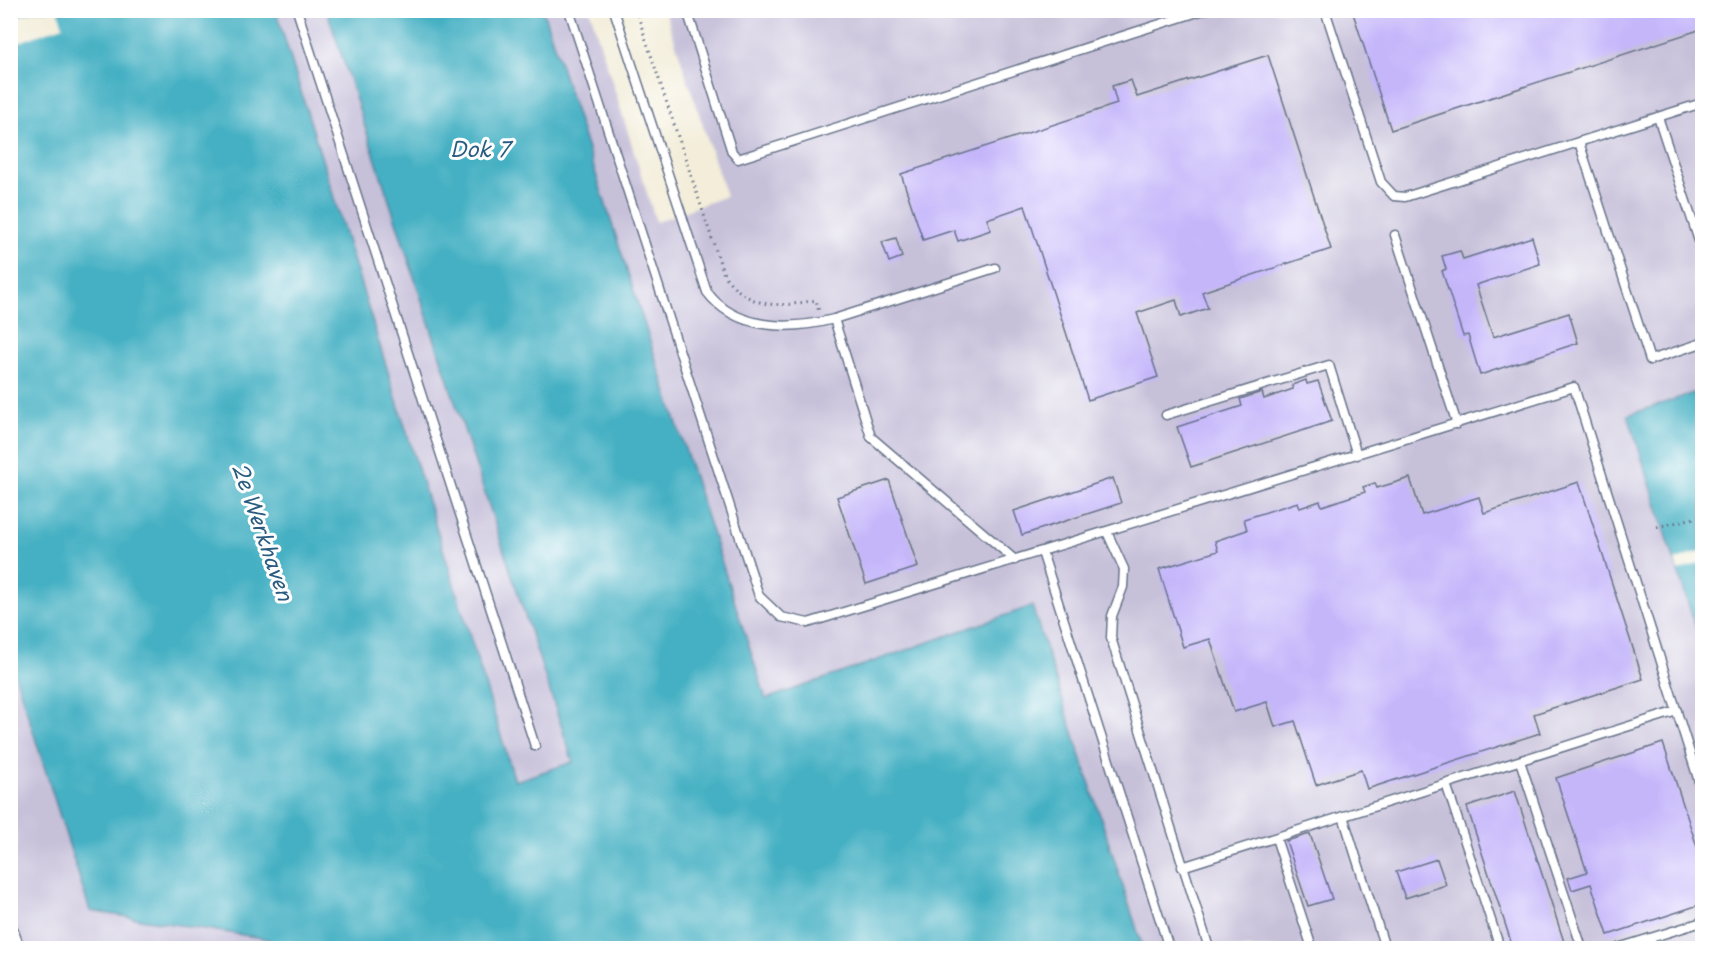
<svg xmlns="http://www.w3.org/2000/svg" width="1713" height="959" font-family="'Playpen Sans',sans-serif">
	<style>
		.industrial { fill: #c6c0d9 }
		.water { fill: #45b0c3; stroke: #307090; stroke-width: 1.5 }
		.pier { fill: #f3edd9 }
		.building { fill: #c5b6fa }
		.lines { fill: none; stroke-linecap: round; stroke-linejoin: round }
		.service-casing { stroke: #677289; stroke-width: 11 }
		.path { stroke: #677289; stroke-width: 3; stroke-dasharray: 1.5 4.5; stroke-linecap: butt }
		.service { stroke: #fff; stroke-width: 8 }
		.labels { text-anchor: middle; stroke-width: 6; stroke-linejoin: round; paint-order: stroke }
		.water-label { font-size: 21px; font-style: italic; fill: #2a5c81; stroke: #fff }
	</style>
	<rect width="100%" height="100%" fill="#fff"/>
	<filter id="ink" filterUnits="userSpaceOnUse"><feTurbulence type="fractalNoise" baseFrequency=".0167" numOctaves="2"/><feDisplacementMap in="SourceGraphic" scale="12" xChannelSelector="R" yChannelSelector="G"/><feConvolveMatrix kernelMatrix="1 2 1 2 8 2 1 2 1" color-interpolation-filters="sRGB"/></filter>
	<filter id="wash" filterUnits="userSpaceOnUse"><feTurbulence type="fractalNoise" baseFrequency=".008" numOctaves="4" result="noise"/><feDisplacementMap in="SourceGraphic" scale="24" xChannelSelector="R" yChannelSelector="G"/><feGaussianBlur stdDeviation="1.35" result="paint"/><feColorMatrix in="noise" values="0 0 0 0 0 0 0 0 0 0 0 0 0 0 0 0 0 1.4 0 .05"/><feComposite in="paint" operator="in"/></filter>
	<g filter="url(#wash)">
		<rect width="100%" height="100%" fill="#f3edd9"/>
		<g class="industrial">
			<path d="M276,11H590L656,222L726,196L665,11H1702V390L1628,415L1702,647V948H1143L1032,606L766,699L515,782Z"/>
			<path d="M10,662L90,911L268,939L271,948H11Z"/>
		</g>
		<g class="water">
			<path d="M10,11H276L515,781L573,762L327,11H543L766,699L1032,606L1143,948H271L268,939L90,911L11,662Z"/>
			<path d="M1702,390V647L1628,415Z"/>
		</g>
		<g class="pier">
			<path d="M35,11H58L63,26L11,45V18Z"/>
			<path d="M1702,551V562L1678,571L1675,561Z"/>
		</g>
		<g id="blocks">
			<g class="building">
				<path d="M1352,10H1702V29L1391,130Z"/>
				<path d="M1268,55L1331,249L1202,292L1208,308L1181,317L1176,300L1137,313L1158,377L1088,400L1025,206L987,219L991,230L958,241L954,230L923,240L901,174L1117,104L1112,86L1131,80L1137,97Z"/>
				<path d="M1532,237L1540,264L1476,285L1493,337L1569,313L1578,343L1480,375L1468,335L1463,336L1442,271L1446,269L1442,256L1460,251L1463,259Z"/>
				<path d="M896,238L902,257L889,262L882,242Z"/>
				<path d="M1306,380L1307,384L1318,381L1332,421L1191,467L1177,427L1242,406L1240,399L1262,392L1264,399L1293,389L1292,385Z"/>
				<path d="M1113,478L1121,503L1022,535L1014,511Z"/>
				<path d="M1410,478L1422,515L1479,497L1484,513L1579,482L1643,679L1534,714L1540,733L1367,789L1361,770L1316,785L1295,721L1275,727L1267,702L1234,712L1210,639L1183,647L1159,569L1218,551L1215,541L1247,530L1244,519L1298,502L1300,508L1320,501L1322,506L1365,492L1363,487L1375,483L1377,488Z"/>
				<path d="M889,480L918,567L866,584L837,497Z"/>
				<path d="M1663,743L1702,862V904L1608,935L1591,884L1572,890L1568,878L1587,872L1556,778Z"/>
				<path d="M1515,791L1566,948H1513L1467,807Z"/>
				<path d="M1310,834L1332,899L1308,906L1286,841Z"/>
				<path d="M1437,859L1446,885L1405,898L1396,872Z"/>
			</g>
		</g>
	</g>
	<g filter="url(#ink)">
		<use href="#blocks" fill-opacity="0" stroke="#677289" stroke-width="1.5"/>
		<g class="lines">
			<defs>
				<g id="service">
					<path d="M297,10L535,746"/>
					<path d="M569,10L759,596L781,617L808,623L1574,387L1702,791"/>
					<path d="M614,10L707,292C736,331 791,330 834,319L871,437L1015,560"/>
					<path d="M687,10L732,152L738,159L1204,10"/>
					<path d="M1325,10L1381,182L1394,196L1405,197L1702,103"/>
					<path d="M1658,117L1702,250"/>
					<path d="M1579,142L1650,360L1702,343"/>
					<path d="M1395,235L1457,424"/>
					<path d="M834,319L995,268"/>
					<path d="M1166,415L1329,365L1357,455"/>
					<path d="M1107,532L1124,569L1123,587L1112,616L1111,638L1209,948"/>
					<path d="M1042,552L1169,948"/>
					<path d="M1520,761L1582,948"/>
					<path d="M1446,784L1500,948"/>
					<path d="M1343,816L1385,948"/>
					<path d="M1276,838L1312,948"/>
					<path d="M1182,867L1677,711"/>
					<path d="M10,921L20,948"/>
					<path d="M1650,938L1653,948"/>
					<path d="M1618,948L1702,922"/>
				</g>
			</defs>
			<use href="#service" class="service-casing"/>
			<g class="path">
				<path d="M21,10L23,15"/>
				<path d="M636,10L724,275C749,309 777,308 816,300L819,312"/>
				<path d="M1657,527L1702,516"/>
			</g>
			<use href="#service" class="service"/>
		</g>
	</g>
	<g class="labels">
		<g class="water-label">
			<text x="480" y="157">Dok 7</text>
			<text transform="translate(262 532) rotate(71)" y="7">2e Werkhaven</text>
		</g>
	</g>
	<rect width="1713" height="959" fill="none" stroke="#fff" stroke-width="36"/>
</svg>
